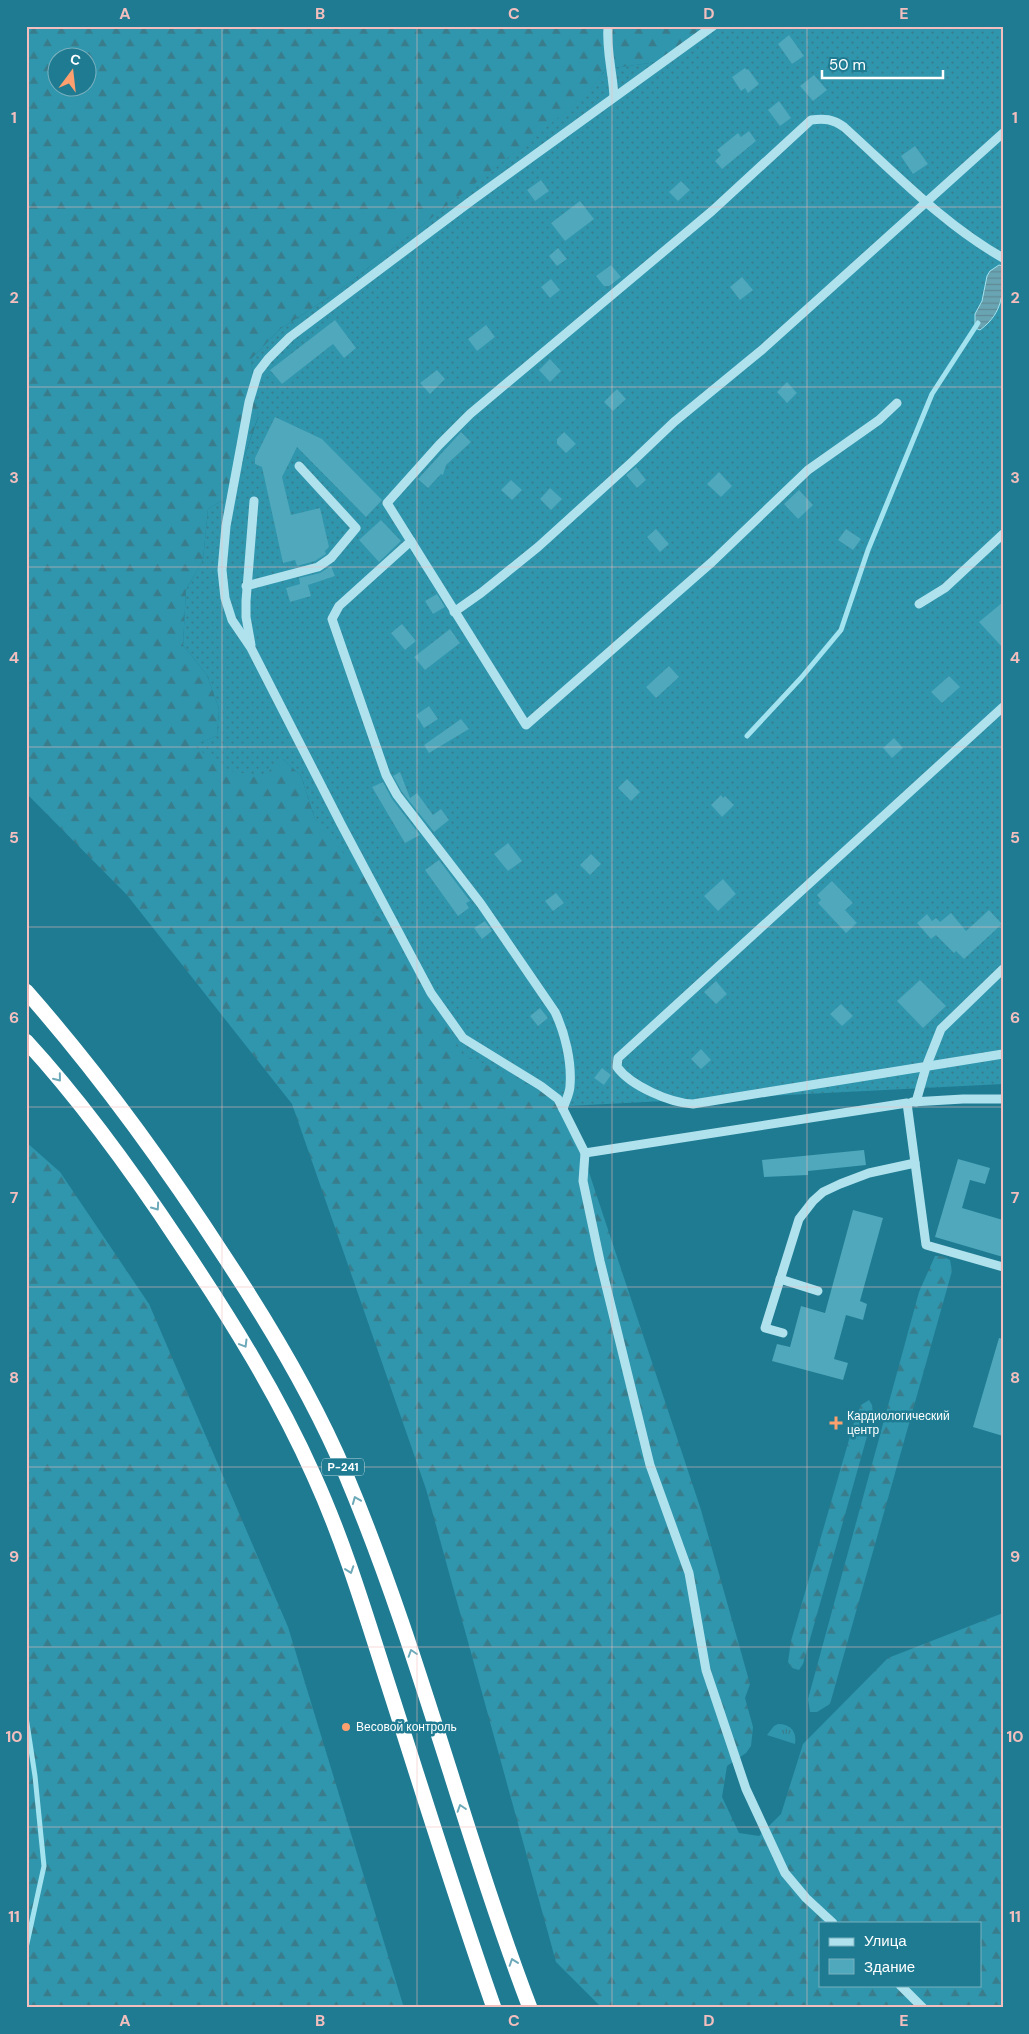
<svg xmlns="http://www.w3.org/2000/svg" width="1029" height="2034" font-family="'DM Sans',sans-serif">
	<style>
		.grass { fill: url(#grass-tufts) }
		.forest { fill: url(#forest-firs); fill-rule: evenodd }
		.garden { fill: url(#garden-dots) }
		.water { fill: url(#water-rules); stroke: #a3e2ef }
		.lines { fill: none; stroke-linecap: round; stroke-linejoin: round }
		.stream { stroke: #a3e2ef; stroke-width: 5 }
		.building { fill: #4fa8bc }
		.minor { stroke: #b0e2ee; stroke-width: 9 }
		.highway { stroke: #fff; stroke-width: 15 }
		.oneway { stroke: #6da9b8 }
		.grid { fill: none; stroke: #f3bebe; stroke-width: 1; stroke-opacity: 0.55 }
		.poi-dot { fill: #fca06f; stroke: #1f7b92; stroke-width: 2 }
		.labels { text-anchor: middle; stroke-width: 5; stroke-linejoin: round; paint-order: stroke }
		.shield { fill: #1f7b92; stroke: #bcd7de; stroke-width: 1 }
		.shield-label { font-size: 11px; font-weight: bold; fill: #fff }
		.poi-label { font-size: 12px; fill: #fff; stroke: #1f7b92; text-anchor: start }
		.neatline { fill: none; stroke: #f3bebe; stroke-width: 2 }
		.grid-label { font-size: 16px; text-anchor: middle; font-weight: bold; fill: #f3bebe }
	</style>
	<defs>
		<pattern id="grass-tufts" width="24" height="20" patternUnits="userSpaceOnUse" patternTransform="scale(1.25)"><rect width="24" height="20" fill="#2f96ad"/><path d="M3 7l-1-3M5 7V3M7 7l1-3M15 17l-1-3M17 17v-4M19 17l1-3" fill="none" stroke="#397c8b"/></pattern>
		<pattern id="forest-firs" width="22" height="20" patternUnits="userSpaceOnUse" patternTransform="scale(1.25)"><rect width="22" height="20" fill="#2f96ad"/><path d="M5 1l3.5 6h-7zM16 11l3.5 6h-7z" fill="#397c8b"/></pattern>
		<pattern id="garden-dots" width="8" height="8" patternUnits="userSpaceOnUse" patternTransform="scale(1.25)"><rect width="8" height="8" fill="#2f96ad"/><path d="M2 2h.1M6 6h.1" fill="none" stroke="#397c8b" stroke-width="1.8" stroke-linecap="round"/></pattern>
		<pattern id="water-rules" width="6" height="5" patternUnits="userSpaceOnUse" patternTransform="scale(1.25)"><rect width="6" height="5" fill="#69a4b3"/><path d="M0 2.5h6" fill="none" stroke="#608a94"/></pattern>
	</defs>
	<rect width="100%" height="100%" fill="#1f7b92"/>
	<path class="grass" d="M778,1724C791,1724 797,1732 795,1744L767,1735L774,1726Z"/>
	<g class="forest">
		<path d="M26,26H710L657,62L606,69L583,99L340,290L280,329L251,359L258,417L231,495L208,509L203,560L186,590L183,645L207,675L219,709L217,736L194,745L283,759L301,776L315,819L368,865L397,931L426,979L527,1083L567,1106L701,1510L750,1684L745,1698L753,1727L751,1746L746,1753L727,1766L722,1797L739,1833L759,1836L781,1814L803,1744L888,1658L1003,1613V2008H602L556,1962L426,1489L292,1104L127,895L26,793ZM58,58H88V88H58ZM820,1923H980V1985H820Z"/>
		<path d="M26,1142L60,1172L149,1304L288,1627L404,2008H26Z"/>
		<path d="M935,1256H942L950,1260L952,1271L830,1704L817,1712H810L808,1699L919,1292Z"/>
		<path d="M869,1400L872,1405L873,1415L803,1664L799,1670L792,1668L788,1662L791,1641L855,1419L861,1405Z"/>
	</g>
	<path class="garden" d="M710,26H1003V1084L567,1106L527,1083L462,1054L426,979L404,961L397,931L373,913L372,886L368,865L345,855L315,819L301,776L283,759L263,776L227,771L193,745L217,736L219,709L207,675L183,645L186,590L203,560L208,509L231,495L258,418L251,359L280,329L340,290L582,99L606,69L657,62Z"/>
	<path class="water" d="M999,265L1003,266C1003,293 1004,312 980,330L975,328V314L982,301L987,276L990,271Z"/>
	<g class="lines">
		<g class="stream">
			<path d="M747,736L801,678L841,630L868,550L932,394L978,323"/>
			<path d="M26,1717L35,1776L44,1866L26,1948"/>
		</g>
	</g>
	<g class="building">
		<path d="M789,35L804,56L792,64L778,44Z"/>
		<path d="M745,68L747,70L748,69L759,84L748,93L745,88L741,91L732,77Z"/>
		<path d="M814,75L827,90L813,101L800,86Z"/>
		<path d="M779,101L791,118L780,126L768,110Z"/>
		<path d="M749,131L756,141L722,169L715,161L721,155L717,150L738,133L741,137Z"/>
		<path d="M915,146L928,164L913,174L901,156Z"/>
		<path d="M541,180L549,191L535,201L527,190Z"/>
		<path d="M681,181L690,190L678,201L669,192Z"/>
		<path d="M580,201L594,219L565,241L551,223Z"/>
		<path d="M558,248L567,259L557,266L549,256Z"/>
		<path d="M611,265L621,277L609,286H604L596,276Z"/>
		<path d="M742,277L753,290L740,300L730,287Z"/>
		<path d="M551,279L560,290L550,298L541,287Z"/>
		<path d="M335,320L356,348L344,358L333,344L282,384L270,370Z"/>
		<path d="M486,325L495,337L477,351L468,339Z"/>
		<path d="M550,359L561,371L550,382L539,370Z"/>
		<path d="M437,370L445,379L430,394L420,383Z"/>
		<path d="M787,382L797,393L787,403L777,392Z"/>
		<path d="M617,389L626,399L613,411L604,402Z"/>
		<path d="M275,417L322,439L382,500L366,517L297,447L282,477L291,515L320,508L329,547L325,551L326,554L315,561L297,566L295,560L283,563L262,467L255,464V458Z"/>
		<path d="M461,432L471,442L446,465L443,475L441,474L428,488L418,479Z"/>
		<path d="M564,432L576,444L566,453L557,444V439Z"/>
		<path d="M636,467L646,480L637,488L626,475Z"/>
		<path d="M719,472L732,486L721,497L707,484Z"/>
		<path d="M511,480L522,490L512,500L501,490Z"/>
		<path d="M550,488L562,499L551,510L540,499Z"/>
		<path d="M799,490L813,505L798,519L784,504Z"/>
		<path d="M381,520L401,541L379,562L359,540Z"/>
		<path d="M656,529L669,544L660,552L647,537Z"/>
		<path d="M846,529L861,539L853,550L838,540Z"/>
		<path d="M331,566L335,576L308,585L311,596L290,602L286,588L300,584L299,578L320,573Z"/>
		<path d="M437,594L445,607L433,614L425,601Z"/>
		<path d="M1003,602V648L979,622Z"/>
		<path d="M402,624L416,641L405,650L391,633Z"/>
		<path d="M450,629L460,643L425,670L414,657Z"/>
		<path d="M669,666L679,677L656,698L646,687Z"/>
		<path d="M949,676L960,687L942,703L931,692Z"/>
		<path d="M429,706L438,719L424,728L416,715Z"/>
		<path d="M461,719L469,729L429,753L424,745Z"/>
		<path d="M894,738L903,748L892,758L883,748Z"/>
		<path d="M400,772L410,798L417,793L433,815L441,809L449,820L434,832L402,792L393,776Z"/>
		<path d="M627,779L640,792L631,801L618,788Z"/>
		<path d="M383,782L392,799L420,835L405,843L372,787Z"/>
		<path d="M721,795L723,798L725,796L734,805L722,817L711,805Z"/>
		<path d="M508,843L522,861L508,871L494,854Z"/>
		<path d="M591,854L601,864L590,875L580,865Z"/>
		<path d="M439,860L470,901L466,903L469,908L458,916L425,870Z"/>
		<path d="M723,879L736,894L718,911L704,896Z"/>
		<path d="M832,881L853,903L845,910L857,923L846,933L818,903L821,900L817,895Z"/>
		<path d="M556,893L564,903L553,911L545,901Z"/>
		<path d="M989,910L1002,924L964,959L956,951L954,953L936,935L931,939L917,923L927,914L932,921L936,918L940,922L951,913L966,931Z"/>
		<path d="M485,921L492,931L482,939L474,928Z"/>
		<path d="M920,980L946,1006L923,1028L897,1001Z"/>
		<path d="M716,981L727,994L716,1004L704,992Z"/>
		<path d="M841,1004L853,1016L842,1026L830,1014Z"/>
		<path d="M540,1008L548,1018L538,1026L530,1016Z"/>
		<path d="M701,1049L711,1060L701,1069L691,1059Z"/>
		<path d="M602,1068L611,1075L604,1085L594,1078Z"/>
		<path d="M864,1150L866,1165L808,1171V1175L764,1177L762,1160Z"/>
		<path d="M958,1159L990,1168L985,1184L970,1180L962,1208L1003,1220V1257L935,1237Z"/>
		<path d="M853,1210L883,1218L860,1301L867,1304L863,1320L846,1315L834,1359L848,1363L843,1380L772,1361L777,1344L790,1347L801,1306L825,1313Z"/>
		<path d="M999,1338L1003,1339V1436L973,1427Z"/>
	</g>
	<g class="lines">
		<g class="minor">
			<path d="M608,26C606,51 613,73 614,97"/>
			<path d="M713,26L471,201L290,337L268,359L258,372L249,402L226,526L222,570L225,598L232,620L251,648L341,824L431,993L463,1038L541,1086L558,1099L585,1153L583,1181L600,1261L650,1465L689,1573L706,1670L746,1789L785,1873L806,1898L833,1923"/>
			<path d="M897,403L879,420L808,470L712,562L526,725L387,503L439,445L470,414L712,211L811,120C824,118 833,119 844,127C895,173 943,224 1003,258"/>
			<path d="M411,541L339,606L332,619L386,775L397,795L481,904L555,1012C565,1033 572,1062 570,1086C570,1093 565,1102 563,1109"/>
			<path d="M246,586L318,567L331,558L356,528L299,466"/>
			<path d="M919,604L945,588L1003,534"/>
			<path d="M454,612L481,593L538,547L633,461L674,422L763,349L1003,133"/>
			<path d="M251,645L246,617V601L254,501"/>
			<path d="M1003,707L618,1058L617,1067C631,1086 670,1103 693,1104L1003,1054"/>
			<path d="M912,1102L963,1099H1003"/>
			<path d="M916,1102L926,1067L941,1029L1003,969"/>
			<path d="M585,1153L907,1103L926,1245L1003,1267"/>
			<path d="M780,1279L818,1291"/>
			<path d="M783,1333L765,1328L799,1219L813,1201L823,1192L840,1184L869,1173L915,1163"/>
			<path d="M900,1985L923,2008"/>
		</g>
		<g class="highway">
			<path d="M26,991C100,1075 165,1165 226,1259C271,1327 314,1399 346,1475C419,1648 463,1832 530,2008"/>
			<path d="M26,1041C84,1104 134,1174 181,1245C230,1318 278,1395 314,1476C344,1542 365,1612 387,1681C422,1790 456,1900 494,2008"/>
		</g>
	</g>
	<defs><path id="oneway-chevron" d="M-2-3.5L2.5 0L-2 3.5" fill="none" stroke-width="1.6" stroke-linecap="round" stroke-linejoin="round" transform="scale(1.25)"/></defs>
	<g class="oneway">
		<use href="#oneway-chevron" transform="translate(58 1078) rotate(51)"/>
		<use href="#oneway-chevron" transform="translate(156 1207) rotate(55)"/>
		<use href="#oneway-chevron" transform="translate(244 1344) rotate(59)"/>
		<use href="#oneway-chevron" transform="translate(356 1500) rotate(-112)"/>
		<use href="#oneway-chevron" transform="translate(350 1570) rotate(71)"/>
		<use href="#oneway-chevron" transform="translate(412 1653) rotate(-108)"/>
		<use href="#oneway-chevron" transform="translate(461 1808) rotate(-108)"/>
		<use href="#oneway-chevron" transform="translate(513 1962) rotate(-109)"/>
	</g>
	<path class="grid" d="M222,26V2008M417,26V2008M612,26V2008M807,26V2008M26,207H1003M26,387H1003M26,567H1003M26,747H1003M26,927H1003M26,1107H1003M26,1287H1003M26,1467H1003M26,1647H1003M26,1827H1003"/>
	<g class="poi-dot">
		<path d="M833.5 1415.5h5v5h5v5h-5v5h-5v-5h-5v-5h5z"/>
		<circle cx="346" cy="1727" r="5"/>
	</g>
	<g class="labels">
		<rect class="shield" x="322" y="1458.5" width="42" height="17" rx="4"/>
		<g class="shield-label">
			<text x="343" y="1471">Р-241</text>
		</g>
		<g class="poi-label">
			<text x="847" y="1420">Кардиологический<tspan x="847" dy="14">центр</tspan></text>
			<text x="356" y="1731">Весовой контроль</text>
		</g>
	</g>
	<rect width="1029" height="2034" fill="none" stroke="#1f7b92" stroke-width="55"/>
	<rect x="819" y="1922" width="162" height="65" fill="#1f7b92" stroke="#79b0be"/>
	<rect x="829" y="1938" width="25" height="8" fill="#b0e2ee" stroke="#79b0be"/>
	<text x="864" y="1946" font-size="15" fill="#ffffff">Улица</text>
	<rect x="829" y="1959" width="25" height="15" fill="#4fa8bc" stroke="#79b0be"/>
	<text x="864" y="1972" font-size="15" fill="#ffffff">Здание</text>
	<g transform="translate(72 72) rotate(15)"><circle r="24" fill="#1f7b92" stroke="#79b0be"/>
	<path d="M0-4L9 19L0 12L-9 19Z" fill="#fca06f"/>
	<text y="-8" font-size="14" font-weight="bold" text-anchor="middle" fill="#ffffff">С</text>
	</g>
	<path d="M822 70v8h121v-8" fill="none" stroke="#ffffff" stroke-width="2.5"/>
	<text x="829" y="70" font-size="15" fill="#ffffff" stroke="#1f7b92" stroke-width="4" paint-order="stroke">50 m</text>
	<rect x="28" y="28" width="974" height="1978" class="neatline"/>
	<g class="grid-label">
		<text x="125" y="19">A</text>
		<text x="320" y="19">B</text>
		<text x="514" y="19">C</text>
		<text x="709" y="19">D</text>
		<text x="904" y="19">E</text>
		<text x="14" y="123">1</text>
		<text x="1015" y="123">1</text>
		<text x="14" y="303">2</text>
		<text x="1015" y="303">2</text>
		<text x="14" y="483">3</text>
		<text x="1015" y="483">3</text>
		<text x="14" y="663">4</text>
		<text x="1015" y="663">4</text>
		<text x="14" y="843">5</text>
		<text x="1015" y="843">5</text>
		<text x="14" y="1023">6</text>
		<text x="1015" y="1023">6</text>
		<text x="14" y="1203">7</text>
		<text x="1015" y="1203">7</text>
		<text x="14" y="1383">8</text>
		<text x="1015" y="1383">8</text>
		<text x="14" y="1562">9</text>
		<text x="1015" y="1562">9</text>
		<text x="14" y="1742">10</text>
		<text x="1015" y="1742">10</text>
		<text x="14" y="1922">11</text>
		<text x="1015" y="1922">11</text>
		<text x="125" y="2026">A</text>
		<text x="320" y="2026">B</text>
		<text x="514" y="2026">C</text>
		<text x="709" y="2026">D</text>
		<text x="904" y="2026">E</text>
	</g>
</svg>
